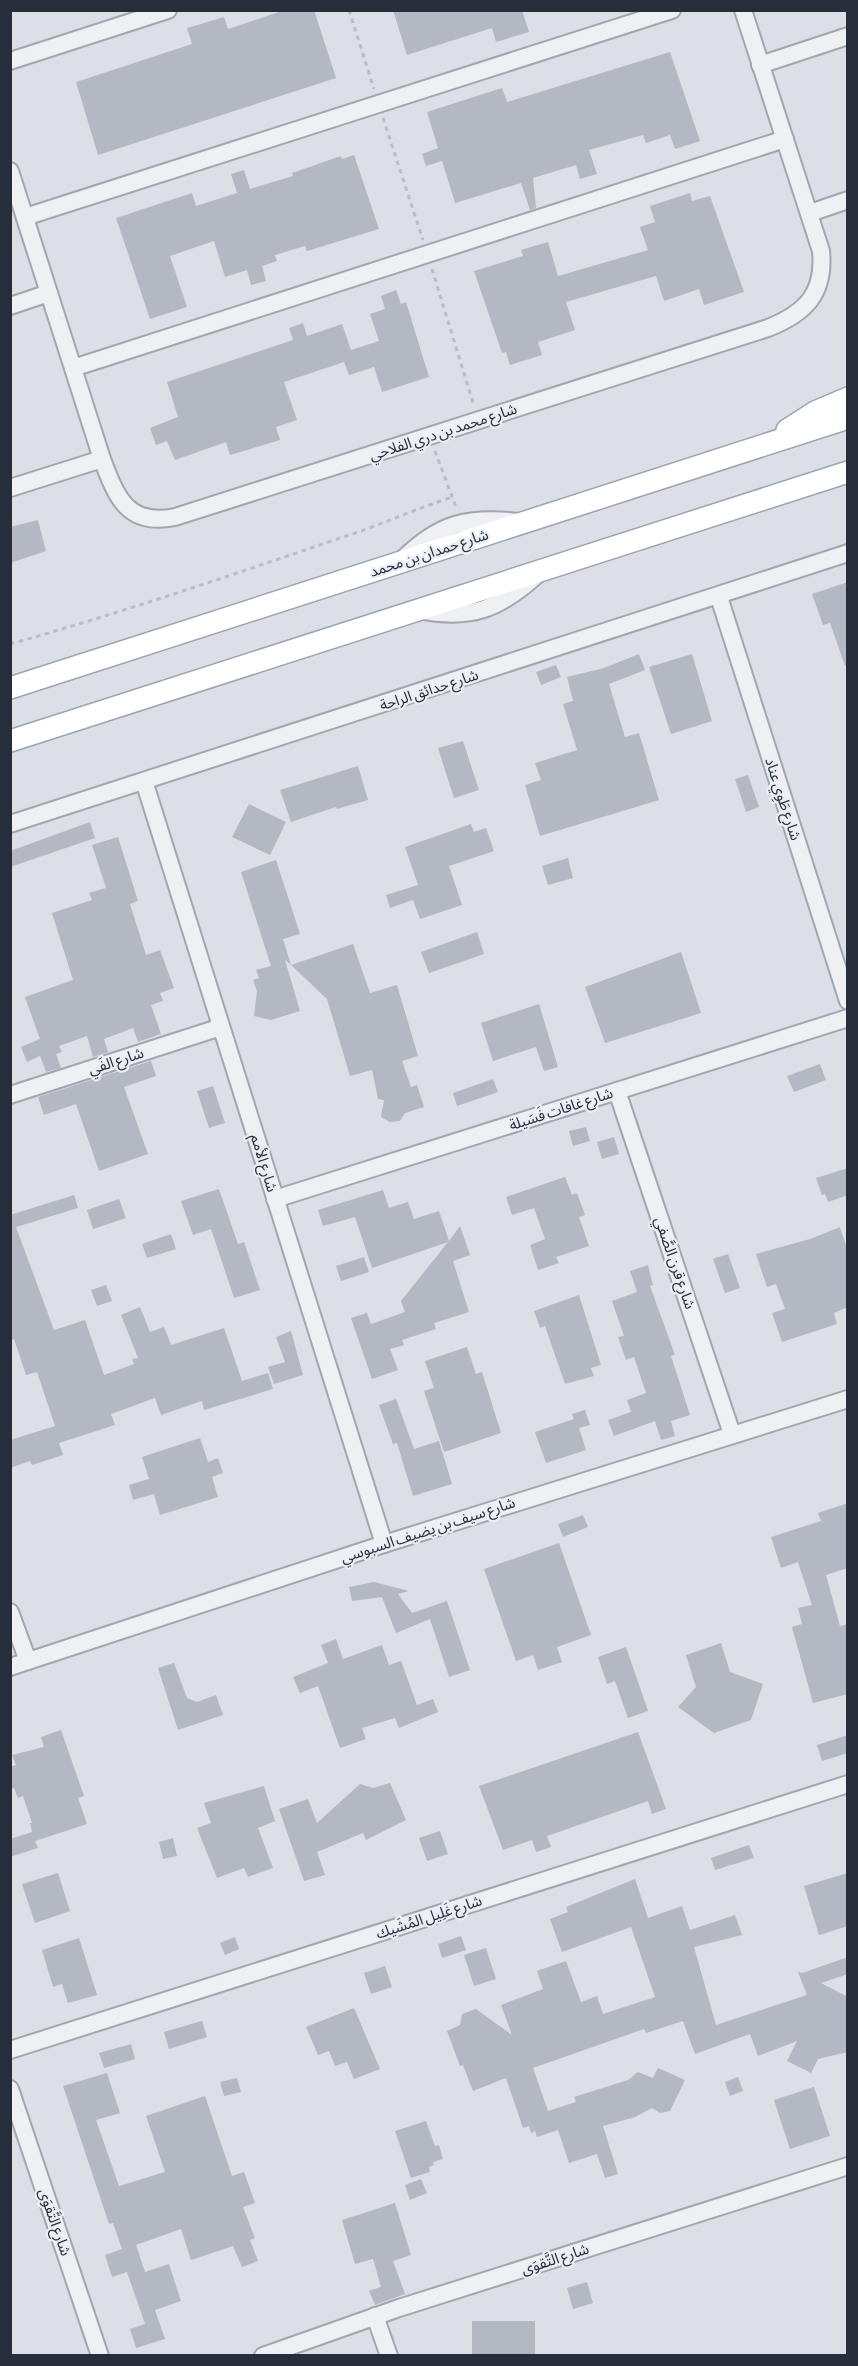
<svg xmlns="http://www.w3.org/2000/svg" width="858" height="2366" font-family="'Asap Condensed','Noto Sans Arabic',sans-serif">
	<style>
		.building { fill: #b3b8c2 }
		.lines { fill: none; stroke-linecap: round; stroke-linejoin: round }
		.minor-casing { stroke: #a2a6af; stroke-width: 20 }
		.major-casing { stroke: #9ba4b1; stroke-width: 24 }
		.path { stroke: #babdc4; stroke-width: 3; stroke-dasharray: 4.5 4.5; stroke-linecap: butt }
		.minor { stroke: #eef0f4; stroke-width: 16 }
		.major { stroke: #fff; stroke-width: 21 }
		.labels { text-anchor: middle; stroke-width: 4.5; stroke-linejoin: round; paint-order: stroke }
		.street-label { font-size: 15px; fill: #262d3b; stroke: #ebeef4 }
	</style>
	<rect width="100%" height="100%" fill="#dcdfe6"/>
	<g class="building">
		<path d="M285,10H314L336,78L98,155L76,82L192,44L187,28L224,17L228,29Z"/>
		<path d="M393,10H522L529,32L496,42L492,28L407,55Z"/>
		<path d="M670,52L700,141L675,149L670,135L646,143L643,135L589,150L597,174L580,179L576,165L533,178L536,208L530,210L521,183L455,203L442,161L426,166L422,154L438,148L427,112L502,88L507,102Z"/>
		<path d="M354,155L379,229L307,251L305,246L275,255L277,261L262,266L266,281L251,285L247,270L225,277L214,241L170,256L187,307L150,319L116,218L192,193L196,206L237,193L231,174L244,170L250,189L293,176L292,173L341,156L342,159Z"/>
		<path d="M690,193L692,201L710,196L744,292L704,305L699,289L664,301L656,276L566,302L575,330L538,342L542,355L510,365L506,352L502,353L474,271L523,256L521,250L548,242L558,276L648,250L640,227L655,222L650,206Z"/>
		<path d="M396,290L401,304L406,302L429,377L382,392L374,367L349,375L344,362L284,382L297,420L276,427L280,440L230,455L226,442L175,460L167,441L156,445L150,428L178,417L167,382L293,340L289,328L303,323L307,336L342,324L351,350L379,341L370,314L385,309L381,296Z"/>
		<path d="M38,520L46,551L10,563V527Z"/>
		<path d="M848,582V665L845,666L830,623L823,625L812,594Z"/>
		<path d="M639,654L645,670L609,684L625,737L639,733L659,800L540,836L525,785L541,780L535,763L577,750L563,704L573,701L567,677L604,668Z"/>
		<path d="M692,654L712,721L671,734L649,667Z"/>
		<path d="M556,665L561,677L541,685L536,672Z"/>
		<path d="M463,741L479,790L454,798L438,748Z"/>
		<path d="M358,766L368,800L337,809L336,807L291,822L280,790Z"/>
		<path d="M748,775L759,807L746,812L735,779Z"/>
		<path d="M249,804L286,822L270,855L232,837Z"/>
		<path d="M90,822L95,838L10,867V851Z"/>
		<path d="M471,824L474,832L486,828L494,851L449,866L462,905L420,919L413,900L390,908L386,895L418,885L405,847Z"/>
		<path d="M118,837L138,901L130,904L146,955L160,950L174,988L160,993L163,1001L151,1005L161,1034L138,1042L133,1028L104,1039L108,1052L93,1057L87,1036L59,1046L62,1052L56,1054L61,1068L46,1072L40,1056L27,1062L21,1047L40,1039L25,997L73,980L52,913L92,900L89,893L106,888L92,845Z"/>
		<path d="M568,858L573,878L548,885L542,866Z"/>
		<path d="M276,860L300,934L283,939L291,965L285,960L300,1011L271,1020L254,1016L257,991L253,980L259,978L256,970L271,966L241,872Z"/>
		<path d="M477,932L484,954L429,973L421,952Z"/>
		<path d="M353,944L370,993L397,985L418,1056L402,1061L411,1087L417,1085L424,1107L405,1113L400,1121L390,1122L381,1117L384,1100L378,1099L372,1070L350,1076L327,999L291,965Z"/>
		<path d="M681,952L701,1013L605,1043L585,987Z"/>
		<path d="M539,1004L558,1067L544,1071L536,1047L493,1061L481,1023Z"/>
		<path d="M151,1061L156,1076L124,1087L148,1154L99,1171L76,1104L44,1115L38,1097Z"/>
		<path d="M820,1064L826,1080L794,1092L787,1076Z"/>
		<path d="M493,1079L498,1092L457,1106L453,1093Z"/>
		<path d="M213,1086L225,1123L209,1128L197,1091Z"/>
		<path d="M586,1127L590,1141L573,1146L569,1131Z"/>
		<path d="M614,1137L619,1154L602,1159L597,1142Z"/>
		<path d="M848,1168V1195L828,1202L825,1194L822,1195L816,1178Z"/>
		<path d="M565,1177L572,1195L577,1193L585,1215L579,1217L589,1246L556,1257L559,1263L538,1270L530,1245L545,1239L534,1208L512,1215L506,1197Z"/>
		<path d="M219,1189L238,1244L244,1242L260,1290L234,1298L211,1229L193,1235L181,1201Z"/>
		<path d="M383,1190L389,1208L408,1202L414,1219L439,1211L449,1241L460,1226L470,1255L453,1261L469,1312L434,1323L436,1329L402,1340L404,1345L390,1349L398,1370L372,1379L351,1318L367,1313L371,1324L405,1312L401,1301L448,1242L372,1268L355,1217L323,1226L318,1210Z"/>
		<path d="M74,1195L78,1208L16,1227L54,1330L85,1320L104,1375L134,1364L132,1359L138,1358L121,1315L140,1307L150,1332L164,1327L171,1345L224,1328L242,1381L268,1373L273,1389L204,1410L202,1401L161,1415L155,1398L111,1414L115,1425L59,1443L63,1455L32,1465L30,1461L10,1468V1440L55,1426L37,1372L26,1375L14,1339L10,1340V1215Z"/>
		<path d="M119,1199L126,1218L93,1229L87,1210Z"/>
		<path d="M840,1227L848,1252V1307L834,1313L837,1324L782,1342L772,1313L785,1309L776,1284L767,1287L756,1254L810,1239Z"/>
		<path d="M171,1234L176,1249L147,1258L142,1244Z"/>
		<path d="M728,1254L740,1288L725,1293L713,1259Z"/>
		<path d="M364,1257L369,1272L341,1281L336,1266Z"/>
		<path d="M648,1265L653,1285L650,1286L675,1355L671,1356L690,1415L671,1421L675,1436L661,1440L655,1421L614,1436L608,1420L631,1412L627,1400L646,1393L634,1357L626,1360L618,1337L624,1336L612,1301L637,1292L630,1271Z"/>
		<path d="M106,1285L112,1301L97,1306L91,1290Z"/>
		<path d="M579,1295L601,1365L591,1368L594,1376L565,1384L545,1326L540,1328L534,1311Z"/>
		<path d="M291,1331L303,1375L274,1384L268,1367L285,1362L276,1337Z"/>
		<path d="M467,1347L476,1374L482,1372L501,1433L444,1452L424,1391L434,1388L425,1361Z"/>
		<path d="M396,1399L414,1449L439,1441L452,1484L413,1496L397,1443L393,1444L379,1405Z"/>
		<path d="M585,1410L590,1425L579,1428L586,1450L546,1463L535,1432L574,1419L572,1414Z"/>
		<path d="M200,1438L208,1462L218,1458L223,1473L212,1477L218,1497L160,1515L154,1494L133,1500L129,1485L149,1479L142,1457Z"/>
		<path d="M848,1503V1568L826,1575L840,1626L848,1624V1694L813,1703L792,1627L802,1624L798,1608L812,1605L798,1562L781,1568L771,1537L821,1521L818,1513Z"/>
		<path d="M583,1515L588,1527L563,1537L558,1524Z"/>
		<path d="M559,1543L591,1635L557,1647L562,1662L538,1670L533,1655L516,1661L484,1569Z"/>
		<path d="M374,1582L409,1591L398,1594L412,1613L447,1601L470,1670L449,1677L430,1619L396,1633L382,1597L352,1601L349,1587Z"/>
		<path d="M336,1639L343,1659L382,1645L389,1665L401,1661L417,1705L433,1699L438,1712L399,1728L395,1718L362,1728L366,1739L340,1748L318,1686L300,1693L293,1677L328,1663L321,1645Z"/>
		<path d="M721,1643L730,1672L763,1684L751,1720L714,1733L678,1707L696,1687L686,1655Z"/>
		<path d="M626,1647L648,1711L628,1718L615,1681L607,1684L598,1657Z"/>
		<path d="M174,1663L187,1698L197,1702L216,1695L223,1715L178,1730L158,1668Z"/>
		<path d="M61,1730L84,1796L78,1798L87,1824L35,1841L38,1848L10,1857V1839L32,1832L30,1823H32L23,1796L18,1798L14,1788L10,1789V1767L16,1765L12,1755L44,1747L41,1737Z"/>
		<path d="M638,1732L666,1809L652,1814L648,1801L547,1836L551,1847L536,1852L532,1840L503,1850L479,1786Z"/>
		<path d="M848,1735V1753L822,1761L817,1745Z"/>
		<path d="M390,1783L406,1820L366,1840L363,1833L317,1852L325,1875L304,1881L279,1809L308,1799L317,1823L360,1784L373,1788Z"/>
		<path d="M264,1786L275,1821L258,1828L273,1868L248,1877L244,1868L217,1878L197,1828L211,1823L204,1803Z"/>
		<path d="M440,1831L448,1854L427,1861L419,1838Z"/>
		<path d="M173,1838L177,1856L163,1859L159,1842Z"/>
		<path d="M749,1845L754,1858L715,1870L711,1858Z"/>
		<path d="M58,1873L70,1911L35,1923L22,1884Z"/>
		<path d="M848,1873V1926L819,1935L804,1886Z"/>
		<path d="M635,1879L648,1918L682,1906L690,1930L735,1915L742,1935L694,1947L716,2025L807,1995L798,1972L802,1973L848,1957V1974L821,1983L848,1997V2052L818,2059L811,2073L787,2061L797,2041L758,2056L750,2034L695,2054L683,2021L646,2033L644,2029L533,2068L548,2111L576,2102L574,2097L628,2080L638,2072L653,2078L658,2068L685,2080L670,2111L660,2113L652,2108L635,2117L603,2126L618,2174L605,2178L597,2154L569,2163L558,2130L537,2137L535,2131L531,2133L529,2126L523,2128L506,2078L473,2091L463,2065L460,2066L447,2031L460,2025L462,2014L476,2009L512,2035L501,2005L543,1989L537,1971L566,1961L581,2002L597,1996L603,2014L655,1997L631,1927L562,1952L550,1919L568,1912L566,1907Z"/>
		<path d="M461,1936L466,1950L442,1958L438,1944Z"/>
		<path d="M235,1937L239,1949L225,1955L220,1943Z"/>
		<path d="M79,1938L97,1995L68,2003L62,1984L53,1987L42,1950Z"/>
		<path d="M486,1948L496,1979L474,1986L464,1955Z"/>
		<path d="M385,1966L392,1987L371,1994L364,1973Z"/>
		<path d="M354,2008L380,2069L354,2079L347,2062L335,2066L329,2051L318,2055L306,2027Z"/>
		<path d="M202,2021L207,2037L169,2049L164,2032Z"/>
		<path d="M131,2044L135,2059L104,2068L99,2053Z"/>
		<path d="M107,2073L120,2113L96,2120L119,2186L165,2172L146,2116L205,2096L232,2176L244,2172L255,2203L243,2207L255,2238L250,2240L258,2261L242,2267L233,2246L191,2260L181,2229L136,2245L145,2272L169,2264L181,2301L155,2310L165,2339L136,2348L130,2329L145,2324L127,2272L112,2277L105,2255L122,2249L113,2223L109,2224L63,2086Z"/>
		<path d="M738,2077L743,2091L730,2096L725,2082Z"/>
		<path d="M237,2078L241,2092L224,2096L220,2082Z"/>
		<path d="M814,2087L830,2136L790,2149L774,2100Z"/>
		<path d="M426,2121L435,2146L439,2145L443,2159L433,2162L434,2165L429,2167L430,2172L411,2178L395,2131Z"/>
		<path d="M421,2179L427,2193L410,2200L405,2185Z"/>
		<path d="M395,2203L411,2255L393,2261L405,2294L375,2305L369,2291L381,2287L373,2259L355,2264L342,2220Z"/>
		<path d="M587,2282L593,2303L573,2309L567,2288Z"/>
		<rect x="472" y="2321" width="63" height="34"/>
	</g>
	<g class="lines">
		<defs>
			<g id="minor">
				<path d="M10,61L168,10"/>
				<path d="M760,65L848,36"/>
				<path d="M10,171L102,459C116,496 127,527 175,517L768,328C806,313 825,293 821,251L743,10"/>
				<path d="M810,213L848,200"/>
				<path d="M25,217L672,10"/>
				<path d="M10,306L49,293"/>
				<path d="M73,368L785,139"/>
				<path d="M10,488L102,459"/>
				<path d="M402,560C439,523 468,516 519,522"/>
				<path d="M719,597L848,1001"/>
				<path d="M419,610C472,621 501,608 539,573"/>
				<path d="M144,781L384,1544"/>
				<path d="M10,824L848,553"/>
				<path d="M617,1091L732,1434"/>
				<path d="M10,1095L221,1027"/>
				<path d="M275,1199L848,1018"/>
				<path d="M10,1612L28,1661"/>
				<path d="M10,1667L384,1544L848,1399"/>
				<path d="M10,2050L848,1784"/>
				<path d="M10,2089L100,2356"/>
				<path d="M375,2316L389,2356"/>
				<path d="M263,2356L399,2308L848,2166"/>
			</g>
			<g id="major">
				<path d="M787,430L815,412L848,398"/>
				<path d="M10,688L848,418"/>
				<path d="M10,741L848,472"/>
			</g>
		</defs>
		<use href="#minor" class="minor-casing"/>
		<use href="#major" class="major-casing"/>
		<g class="path">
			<path d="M349,10L374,89"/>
			<path d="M383,118L423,240"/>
			<path d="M432,269L474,406"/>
			<path d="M435,451L457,510"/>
			<path d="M10,644C128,611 243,571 358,532C390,521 420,507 453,497"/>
		</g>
		<use href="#minor" class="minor"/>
		<use href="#major" class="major"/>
	</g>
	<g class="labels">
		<g class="street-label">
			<text transform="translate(443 432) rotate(-18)" y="5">شارع محمد بن دري الفلاحي</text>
			<text transform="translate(429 553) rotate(-18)" y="5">شارع حمدان بن محمد</text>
			<text transform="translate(429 690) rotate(-18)" y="5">شارع حدائق الراحة</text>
			<text transform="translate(783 799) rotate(72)" y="5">شارع طَوِي عناد</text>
			<text transform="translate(116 1061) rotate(-18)" y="5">شارع الفَي</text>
			<text transform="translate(561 1109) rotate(-18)" y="5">شارع غافات فَسَيلة</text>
			<text transform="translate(264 1163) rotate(73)" y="5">شارع الأمم</text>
			<text transform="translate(675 1263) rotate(71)" y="5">شارع قرن الصَّفي</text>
			<text transform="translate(428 1530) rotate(-18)" y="5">شارع سيف بن يضيف السبوسي</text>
			<text transform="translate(429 1917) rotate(-18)" y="5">شارع غَلِيل المُشَيك</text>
			<text transform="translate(55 2222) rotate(71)" y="5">شارع التَّقوَى</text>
			<text transform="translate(555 2259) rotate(-18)" y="5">شارع التَّقوَى</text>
		</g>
	</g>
	<rect width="858" height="2366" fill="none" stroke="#262d3b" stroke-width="24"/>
</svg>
